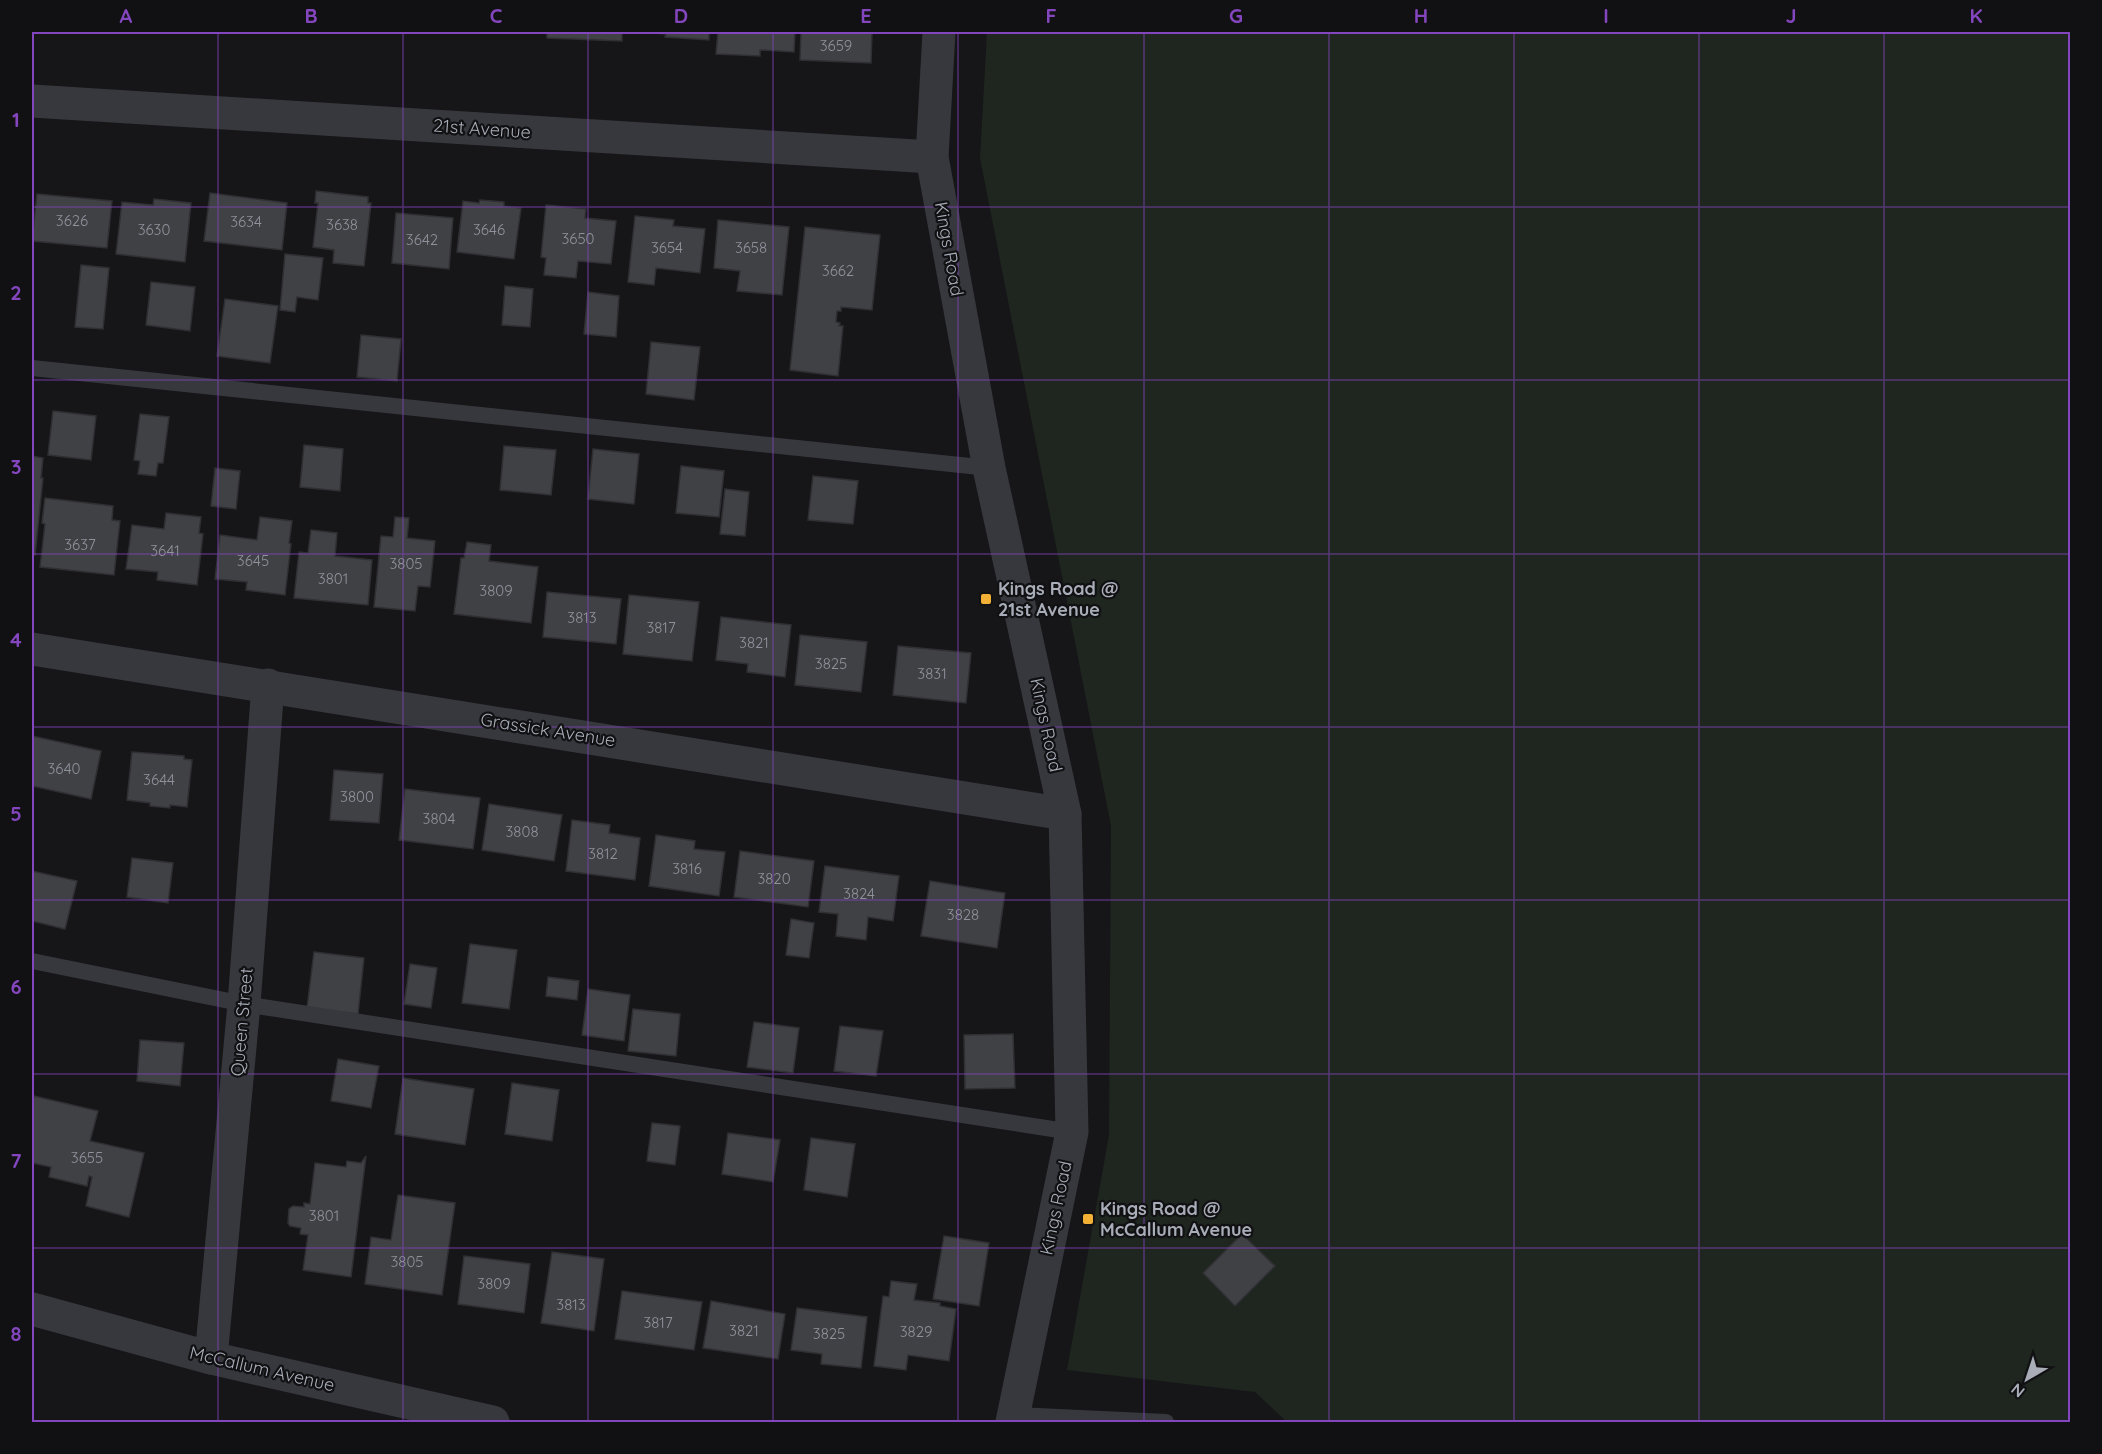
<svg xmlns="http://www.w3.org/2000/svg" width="2102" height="1454" font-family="Quicksand,sans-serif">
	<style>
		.green { fill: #1e261f }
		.building { fill: #404145; stroke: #303034; stroke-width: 1.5 }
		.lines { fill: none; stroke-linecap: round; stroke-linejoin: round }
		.service { stroke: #37383d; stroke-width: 16 }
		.minor { stroke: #37383d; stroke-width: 33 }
		.tertiary { stroke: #37383d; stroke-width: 33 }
		.grid { fill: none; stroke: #8446be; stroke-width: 1.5; stroke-opacity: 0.55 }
		.poi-dot { fill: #f2b134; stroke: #111113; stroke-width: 2 }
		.labels { text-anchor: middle; stroke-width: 4.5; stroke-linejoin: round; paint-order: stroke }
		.number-label { font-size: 15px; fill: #8e929b }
		.street-label { font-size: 18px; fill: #a8adb8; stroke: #111113 }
		.poi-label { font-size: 18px; font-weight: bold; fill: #a8adb8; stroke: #111113; text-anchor: start }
		.neatline { fill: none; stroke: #8446be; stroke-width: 2 }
		.grid-label { font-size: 20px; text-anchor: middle; font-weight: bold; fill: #8446be }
	</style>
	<rect width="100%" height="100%" fill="#161618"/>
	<path class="green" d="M987,32H2070V1422H1287L1255,1392L1067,1370L1109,1135L1111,826L980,158Z"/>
	<g class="building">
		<path d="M547,32H622V41L547,38Z"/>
		<path d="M641,32H709V40L665,37L666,34Z"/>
		<path d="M718,32H795L794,52L760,50V56L716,54Z"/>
		<path d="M801,32H872L871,63L800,60Z"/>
		<path d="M316,191L368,197V203H371L364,266L333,263L334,250L313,247L318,203H315Z"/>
		<path d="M210,193L287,203L282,250L204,241Z"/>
		<path d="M37,194L112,201L107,248L32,241Z"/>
		<path d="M154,199L191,203L185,262L116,254L122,202L153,205Z"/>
		<path d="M480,200L504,202V206L521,208L514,259L457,252L463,201L479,203Z"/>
		<path d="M546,205L586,209L585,218L616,221L611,264L578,261L576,278L544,275L546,258L541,257Z"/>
		<path d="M396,213L453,218L449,269L392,263Z"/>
		<path d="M635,216L674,220L673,226L705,229L700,273L656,268L654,285L628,282Z"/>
		<path d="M718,220L789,227L782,295L737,291L740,271L714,268Z"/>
		<path d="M805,227L880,235L872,310L841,307V311H837L836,322L840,323L839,326H843L838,376L790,370Z"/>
		<path d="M285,254L323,258L318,300L297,297L295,312L280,310Z"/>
		<path d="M81,265L109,268L103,329L75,327Z"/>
		<path d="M151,282L195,287L190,331L146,325Z"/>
		<path d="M505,286L533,289L530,327L502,325Z"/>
		<path d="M588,292L619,296L616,337L584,334Z"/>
		<path d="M225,299L278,306L270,363L217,356Z"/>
		<path d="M361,335L401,339L397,381L357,377Z"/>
		<path d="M651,342L700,347L694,400L646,394Z"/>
		<path d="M53,411L96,416L91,460L48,455Z"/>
		<path d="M140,414L169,417L163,463H158L156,476L138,474L140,461L134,460Z"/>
		<path d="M304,445L343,449L340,491L300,487Z"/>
		<path d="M504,446L556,450L551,495L500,490Z"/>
		<path d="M593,449L639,454L634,504L588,499Z"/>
		<path d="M32,456L43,458L41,478H43L35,555H32V560Z"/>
		<path d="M681,466L724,471L719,517L676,513Z"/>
		<path d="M215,468L240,471L236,509L211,506Z"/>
		<path d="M813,476L858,481L853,524L808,520Z"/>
		<path d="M725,489L749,492L745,536L720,534Z"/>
		<path d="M45,498L113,506L112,520L120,521L114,575L40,567L45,524L42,523Z"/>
		<path d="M166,513L201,517L199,533L203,534L197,585L157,580L158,572L126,569L132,525L164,529Z"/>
		<path d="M260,517L292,521L289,543L291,544L285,595L246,590L247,582L215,579L220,535L257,540Z"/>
		<path d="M395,517L409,518L407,538L435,541L430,587L418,586L415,611L374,607L381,536L393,537Z"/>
		<path d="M311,530L337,533L335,556L372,560L368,605L294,598L299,552L308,553Z"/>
		<path d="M467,542L491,545L489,561L538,567L531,623L454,614L461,558H464Z"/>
		<path d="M547,592L621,599L616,644L543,637Z"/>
		<path d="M629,595L699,602L692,661L623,654Z"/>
		<path d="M721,617L791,625L785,677L747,672L748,664L716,660Z"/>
		<path d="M800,635L867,642L861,692L795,685Z"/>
		<path d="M898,646L971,653L966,703L893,695Z"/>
		<path d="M32,736L101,751L91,799L32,786Z"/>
		<path d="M132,752L184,756V759L192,760L187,807L170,805V808L150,806V803L127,800Z"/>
		<path d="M334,770L383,774L379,823L330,820Z"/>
		<path d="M405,789L480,798L473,849L399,840Z"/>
		<path d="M489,804L562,815L554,861L482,850Z"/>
		<path d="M572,820L610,825L609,833L640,838L635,880L566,871Z"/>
		<path d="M656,835L695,841L694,849L725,852L719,896L649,886Z"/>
		<path d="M740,851L814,861L808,907L734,897Z"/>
		<path d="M132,858L173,863L168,903L127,897Z"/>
		<path d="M825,866L899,876L893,921L868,917L866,940L836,936L838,914L819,912Z"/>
		<path d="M32,871L77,881L65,929L32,921Z"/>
		<path d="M930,881L1005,893L997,948L921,936Z"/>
		<path d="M791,919L814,923L809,958L786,955Z"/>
		<path d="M470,944L517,950L509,1009L462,1003Z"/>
		<path d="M314,952L364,958L358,1014L307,1008Z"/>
		<path d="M410,964L437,968L431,1008L404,1004Z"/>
		<path d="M548,977L579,981L577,1000L546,996Z"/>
		<path d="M588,989L630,995L624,1041L582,1035Z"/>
		<path d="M633,1009L680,1014L676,1056L628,1051Z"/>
		<path d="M754,1022L799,1028L793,1073L747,1067Z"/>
		<path d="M840,1026L883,1031L876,1076L834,1071Z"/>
		<path d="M1013,1034L1015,1088L965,1089L964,1035Z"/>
		<path d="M140,1040L184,1043L180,1086L137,1081Z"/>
		<path d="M338,1059L379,1066L371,1108L331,1101Z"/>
		<path d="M403,1078L474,1089L465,1145L395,1134Z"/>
		<path d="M512,1083L559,1090L552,1141L505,1134Z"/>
		<path d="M34,1096L98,1111L90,1141L144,1153L129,1217L86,1206L92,1177L89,1176L87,1186L49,1177L51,1167L32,1163V1107Z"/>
		<path d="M652,1123L680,1126L675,1165L647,1161Z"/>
		<path d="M728,1133L780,1140L773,1182L722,1174Z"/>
		<path d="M811,1138L855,1144L847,1197L804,1190Z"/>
		<path d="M366,1156L351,1277L303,1270L308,1235L300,1234L301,1228L290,1226L288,1223L289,1209L293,1206L304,1207V1203L310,1204L315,1163L346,1167L347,1161L361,1163Z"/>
		<path d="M398,1195L455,1203L442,1295L365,1284L371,1237L391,1240Z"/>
		<path d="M1242,1234L1275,1266L1235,1306L1203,1273Z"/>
		<path d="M944,1236L989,1243L979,1306L933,1299Z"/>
		<path d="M552,1252L604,1259L594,1331L541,1323Z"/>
		<path d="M464,1256L530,1264L524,1313L458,1304Z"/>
		<path d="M891,1281L917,1284L914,1300L940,1303V1306L956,1309L949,1361L908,1355L906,1370L874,1366L883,1296L889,1297Z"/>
		<path d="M622,1291L702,1302L694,1350L615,1339Z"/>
		<path d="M711,1301L785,1314L778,1359L703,1348Z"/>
		<path d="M797,1308L867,1317L861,1368L821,1364L822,1354L791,1350Z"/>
	</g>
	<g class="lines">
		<g class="service">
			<path d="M32,368L989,468"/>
			<path d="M32,961L244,1004L1072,1132"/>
			<path d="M1014,1415L1166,1422"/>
		</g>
		<g class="minor">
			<path d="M32,101L932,157"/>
			<path d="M32,649L1065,814"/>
			<path d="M32,1309L211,1358L493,1422"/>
			<path d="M211,1358L244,1004L268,685"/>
		</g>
		<path class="tertiary" d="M939,32L932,157L989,468L1065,814L1072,1132L1012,1422"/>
	</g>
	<path class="grid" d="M218,32V1422M403,32V1422M588,32V1422M773,32V1422M958,32V1422M1144,32V1422M1329,32V1422M1514,32V1422M1699,32V1422M1884,32V1422M32,207H2070M32,380H2070M32,554H2070M32,727H2070M32,900H2070M32,1074H2070M32,1248H2070"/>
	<g class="poi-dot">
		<rect x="980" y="593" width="12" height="12" rx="3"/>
		<rect x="1082" y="1213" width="12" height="12" rx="3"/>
	</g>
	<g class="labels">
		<g class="number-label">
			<text x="836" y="51">3659</text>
			<text x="72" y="226">3626</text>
			<text x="246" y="227">3634</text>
			<text x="342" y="230">3638</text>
			<text x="154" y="235">3630</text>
			<text x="489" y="235">3646</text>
			<text x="578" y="244">3650</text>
			<text x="422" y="245">3642</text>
			<text x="667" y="253">3654</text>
			<text x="751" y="253">3658</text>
			<text x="838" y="276">3662</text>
			<text x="80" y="550">3637</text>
			<text x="165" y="556">3641</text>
			<text x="253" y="566">3645</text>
			<text x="406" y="569">3805</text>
			<text x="333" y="584">3801</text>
			<text x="496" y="596">3809</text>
			<text x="582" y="623">3813</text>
			<text x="661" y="633">3817</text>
			<text x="754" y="648">3821</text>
			<text x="831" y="669">3825</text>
			<text x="932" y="679">3831</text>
			<text x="64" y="774">3640</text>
			<text x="159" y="785">3644</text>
			<text x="357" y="802">3800</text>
			<text x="439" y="824">3804</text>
			<text x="522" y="837">3808</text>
			<text x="603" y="859">3812</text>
			<text x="687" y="874">3816</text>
			<text x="774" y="884">3820</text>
			<text x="859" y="899">3824</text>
			<text x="963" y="920">3828</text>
			<text x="87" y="1163">3655</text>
			<text x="324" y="1221">3801</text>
			<text x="407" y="1267">3805</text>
			<text x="494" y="1289">3809</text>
			<text x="571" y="1310">3813</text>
			<text x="658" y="1328">3817</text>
			<text x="744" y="1336">3821</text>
			<text x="916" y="1337">3829</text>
			<text x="829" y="1339">3825</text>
		</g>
		<g class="street-label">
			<text transform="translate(482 129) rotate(4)" y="6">21st Avenue</text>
			<text transform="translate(949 249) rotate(80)" y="6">Kings Road</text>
			<text transform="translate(1046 725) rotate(78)" y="6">Kings Road</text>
			<text transform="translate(548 730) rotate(9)" y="6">Grassick Avenue</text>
			<text transform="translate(242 1022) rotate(-85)" y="6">Queen Street</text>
			<text transform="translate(1056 1208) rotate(-78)" y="6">Kings Road</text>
			<text transform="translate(262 1369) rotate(13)" y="6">McCallum Avenue</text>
		</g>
		<g class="poi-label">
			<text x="998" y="595">Kings Road @<tspan x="998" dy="21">21st Avenue</tspan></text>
			<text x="1100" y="1215">Kings Road @<tspan x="1100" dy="21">McCallum Avenue</tspan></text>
		</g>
	</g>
	<rect width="2102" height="1454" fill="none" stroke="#111113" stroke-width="66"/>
	<g transform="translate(2027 1379) rotate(219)" stroke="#111113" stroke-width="4.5" paint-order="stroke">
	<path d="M0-4.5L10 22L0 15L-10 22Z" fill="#a8adb8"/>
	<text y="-9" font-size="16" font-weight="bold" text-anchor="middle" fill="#a8adb8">N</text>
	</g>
	<rect x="33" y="33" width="2036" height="1388" class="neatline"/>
	<g class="grid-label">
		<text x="126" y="23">A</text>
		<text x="311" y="23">B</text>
		<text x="496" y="23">C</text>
		<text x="681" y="23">D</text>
		<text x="866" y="23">E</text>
		<text x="1051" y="23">F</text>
		<text x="1236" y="23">G</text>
		<text x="1421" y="23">H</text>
		<text x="1606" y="23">I</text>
		<text x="1791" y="23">J</text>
		<text x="1976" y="23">K</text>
		<text x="16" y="127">1</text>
		<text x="16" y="300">2</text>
		<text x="16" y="474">3</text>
		<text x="16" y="647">4</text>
		<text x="16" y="821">5</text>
		<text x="16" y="994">6</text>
		<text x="16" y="1168">7</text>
		<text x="16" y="1341">8</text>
	</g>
</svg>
